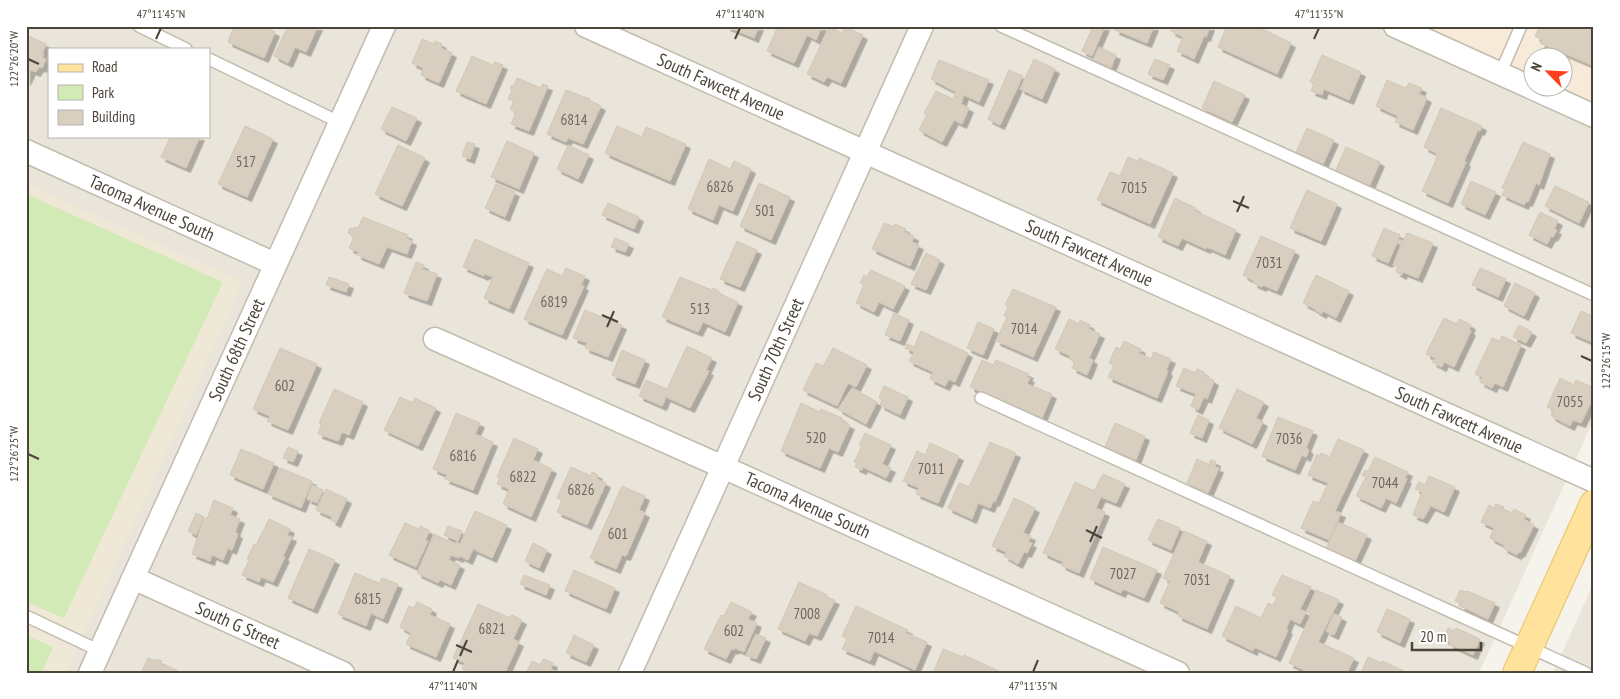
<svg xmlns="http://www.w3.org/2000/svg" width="1620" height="699" font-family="'PT Sans Narrow',sans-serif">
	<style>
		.residential { fill: #eae5da; fill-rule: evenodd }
		.commercial { fill: #f7ead8; fill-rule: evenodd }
		.education { fill: #efe8d6 }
		.green { fill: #d2eab5 }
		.building { fill: #d8cfc1; stroke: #d3c7b4; filter: url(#shadow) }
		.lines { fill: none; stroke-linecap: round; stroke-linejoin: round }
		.service-casing { stroke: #c2bbae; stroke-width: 14 }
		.minor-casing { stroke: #c2bbae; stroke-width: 25 }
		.primary-casing { stroke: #e6c16a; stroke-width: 30 }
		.service { stroke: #fff; stroke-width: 11 }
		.minor { stroke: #fff; stroke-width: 22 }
		.primary { stroke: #ffe39c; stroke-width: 28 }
		.ticks { fill: none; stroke: #4b4439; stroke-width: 2 }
		.labels { text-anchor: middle; stroke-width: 5; stroke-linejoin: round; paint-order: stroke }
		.number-label { font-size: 15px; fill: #6e675b }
		.street-label { font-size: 18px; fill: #4b4439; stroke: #fff }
		.neatline { fill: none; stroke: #4b4439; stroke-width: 2 }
		.ticks-label { font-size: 12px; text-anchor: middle; fill: #4b4439 }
	</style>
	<defs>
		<filter id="shadow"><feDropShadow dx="4.5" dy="4.5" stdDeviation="0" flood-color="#0004"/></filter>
	</defs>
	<rect width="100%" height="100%" fill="#f6f3ec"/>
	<g class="residential">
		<path d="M26,26H1402L1594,110V419L1479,673H26ZM49,49H209V136H49Z"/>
		<path d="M1594,582V673H1553Z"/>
	</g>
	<path class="commercial" d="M1410,26H1594V116L1500,74ZM1532,58H1562V88H1532Z"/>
	<path class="education" d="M26,184L243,282L66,673H26Z"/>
	<g class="green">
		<path d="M26,194L223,282L64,618L26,602Z"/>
		<path d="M26,635L53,647L41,673H26Z"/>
	</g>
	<g class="building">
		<path d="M234,26H262L275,32L264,58L228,42Z"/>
		<path d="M288,26H318L306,52L295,47L288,63L274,56Z"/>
		<path d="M726,26H759L754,38Z"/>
		<path d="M778,26H822L816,40L807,35L794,63L767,51Z"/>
		<path d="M1093,26H1105L1092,56L1082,51Z"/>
		<path d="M1116,26H1154L1147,43L1115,30Z"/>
		<path d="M1173,26H1210L1206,37L1204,36L1194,59L1177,51L1183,37L1171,31Z"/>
		<path d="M1227,26H1256L1291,43L1277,74L1218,47Z"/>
		<path d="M1540,26H1594V66L1540,43L1542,40L1535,36Z"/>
		<path d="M829,27L842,33L845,27L863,35L841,83L827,77L824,82L807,74Z"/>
		<path d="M26,35L46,44L42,54H44L42,58L46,59L42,68L39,67L36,72L31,70L26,81Z"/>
		<path d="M422,39L434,44L435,41L442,44L441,48L452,53L439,83L421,75L423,68L412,63Z"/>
		<path d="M1099,47L1116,55L1111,68L1093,60Z"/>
		<path d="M1322,55L1361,72L1349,100L1324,89L1322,95L1311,91L1314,84L1310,82Z"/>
		<path d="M472,56L493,65L495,62L503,65L486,104L456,91Z"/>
		<path d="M1034,59L1055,69L1042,99L1020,89Z"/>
		<path d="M1155,59L1170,65L1163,80L1148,74Z"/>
		<path d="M939,60L989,80L979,102L964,95L961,104L969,108L962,124L954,120L942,142L919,130L927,114L924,113L936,91L953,99L956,92L931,79Z"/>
		<path d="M1009,70L1023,76L1000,125L988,119Z"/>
		<path d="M517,78L541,88L542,84L548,86L529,131L511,124L516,112L510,109L514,101L508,99L512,90L510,89L512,85L514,86Z"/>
		<path d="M1387,80L1406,88L1409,83L1422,88L1419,94L1427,98L1413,130L1395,122L1398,116L1376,106Z"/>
		<path d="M1214,81L1245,95L1232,122L1202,108Z"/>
		<path d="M566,90L590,99L589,100L601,106L583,144L568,138L566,142L547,134Z"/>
		<path d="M392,107L417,118L406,141L381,129Z"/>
		<path d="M1441,108L1482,126L1480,131L1478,130L1464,161L1466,162L1448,203L1422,191L1436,160V153L1424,147Z"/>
		<path d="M245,126L273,139L247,197L218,184Z"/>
		<path d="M617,126L642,137L646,127L686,144L670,181L605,153Z"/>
		<path d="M1307,128L1334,140L1323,164L1296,152Z"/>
		<path d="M166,136H200L186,168L161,157L170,138Z"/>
		<path d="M507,141L534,153L519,189L491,177Z"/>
		<path d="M467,142L475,144L470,159L462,156Z"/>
		<path d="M1523,142L1550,154L1539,185L1536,183L1528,202L1526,201L1524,205L1502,195L1505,189L1502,188Z"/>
		<path d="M398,145L425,158L402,206L375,194Z"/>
		<path d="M568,145L589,155L578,179L557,169Z"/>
		<path d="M1346,147L1380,162L1369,187L1335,172Z"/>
		<path d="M1128,157L1138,161L1139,158L1173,173L1150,224L1097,200L1110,172L1120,176Z"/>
		<path d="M709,159L730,169L734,161L751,169L733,211L719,205L713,220L688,209Z"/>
		<path d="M1471,181L1496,192L1485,215L1461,204Z"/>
		<path d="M759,183L790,197L771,240L740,226Z"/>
		<path d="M496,184L515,192L505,217L485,208Z"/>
		<path d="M1555,186L1589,202L1579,223L1545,206Z"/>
		<path d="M1307,190L1337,204L1321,241L1290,228Z"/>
		<path d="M1175,198L1196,208L1195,211L1236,230L1225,255L1207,247L1206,249L1182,238L1178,246L1158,237Z"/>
		<path d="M608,203L639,217L634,229L602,215Z"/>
		<path d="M1540,212L1558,221L1554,229L1557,230L1553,237L1551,236L1547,244L1529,235Z"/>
		<path d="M363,217L408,235L406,238L412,241L407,254L387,247L379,264L357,255L358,252L349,248L354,237L348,233L350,228L353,229L354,227L358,228Z"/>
		<path d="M884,223L894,227L895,224L906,229L904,232L914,236L912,242L919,245L910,266L872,249Z"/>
		<path d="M1384,228L1400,235L1398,239L1403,241L1407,233L1433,243L1418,278L1403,272L1402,275L1396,272L1398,267L1393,265L1401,245L1397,243L1388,263L1372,256Z"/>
		<path d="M1261,236L1295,251L1277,291L1263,285L1262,287L1253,283L1254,281L1243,275Z"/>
		<path d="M615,238L629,244L625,252L611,247Z"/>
		<path d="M475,239L529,263L509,309L484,298L493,277L485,274L484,276L463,267Z"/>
		<path d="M737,241L757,250L740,287L720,279Z"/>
		<path d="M926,253L940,260L926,290L911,284Z"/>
		<path d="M416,262L424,265L422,269L437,274L427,301L404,293Z"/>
		<path d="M566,268L585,276L581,285L584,286L562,335L524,319L547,269L562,276Z"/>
		<path d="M1480,268L1506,279L1498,297L1472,285Z"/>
		<path d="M871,270L905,286L893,309L879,302L874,312L856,303L864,285L860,283L864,275L867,277Z"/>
		<path d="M1316,275L1349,291L1336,318L1323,311L1322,314L1315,310V309L1303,303Z"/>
		<path d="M329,277L349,284L346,292L326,285Z"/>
		<path d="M680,277L712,290L713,288L719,291L718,293L738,302L725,332L703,322L698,332L662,317Z"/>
		<path d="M1515,283L1535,293L1524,316L1504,306Z"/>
		<path d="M1013,289L1056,307L1033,357L996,341L1007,317L1004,316L1008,307L1005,305Z"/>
		<path d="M585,310L622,325L608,357L585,348L587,343L573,338Z"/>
		<path d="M1581,311L1594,317V343L1571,333Z"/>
		<path d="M894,313L909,320L900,341L885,335Z"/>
		<path d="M1444,318L1457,324L1459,319L1471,325L1469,330L1471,331L1454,367L1444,362L1442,367L1432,362L1435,358L1426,354Z"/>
		<path d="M1069,319L1079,324L1080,320L1090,325L1089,329L1100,334L1089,358L1093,360L1087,375L1072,368L1075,362L1069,359L1070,356L1055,349Z"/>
		<path d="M978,322L994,329L983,355L967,348Z"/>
		<path d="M1519,325L1532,332L1526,343L1513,337Z"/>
		<path d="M921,331L968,353L955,382L949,379L945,386L930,379L933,372L909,361L914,352L905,348L907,344L914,347Z"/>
		<path d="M1502,336L1521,345L1503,387L1495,383L1492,388L1480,382L1482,377L1475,374L1492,338L1500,341Z"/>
		<path d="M1124,341L1141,349L1139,353L1151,359L1154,352L1171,359L1166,370L1168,371L1157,398L1108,377L1114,365L1109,363L1116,347L1120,349Z"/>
		<path d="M687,346L712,358L706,370L709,371L690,408L666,397L662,406L639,396L646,380L667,389Z"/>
		<path d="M280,348L317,364L288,430L267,421L270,416L253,409Z"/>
		<path d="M833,348L867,365L856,387L848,383L837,406L803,390L816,363L823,366Z"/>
		<path d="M622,350L645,360L635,384L612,375Z"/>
		<path d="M982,360L993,365L996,360L1029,374L1027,377L1030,378L1027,384L1052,394L1042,418L970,387Z"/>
		<path d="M1184,368L1195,373L1197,369L1204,372V375L1214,381L1207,399L1204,397L1198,410L1191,406L1196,394L1176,386Z"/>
		<path d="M1560,378L1574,385L1576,380L1594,388V396L1581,423L1573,420L1570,426L1551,416L1553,410L1547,407Z"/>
		<path d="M884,386L908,397L900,415L880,405L882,400L879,398Z"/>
		<path d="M852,388L877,402L866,424L838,409Z"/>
		<path d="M334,389L363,402L349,435L342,432L338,441L318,434L321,424L319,423Z"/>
		<path d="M1237,389L1264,402L1256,418L1263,422L1252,444L1219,428Z"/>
		<path d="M400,397L413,403L415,398L436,408L418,446L384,430Z"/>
		<path d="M801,403L820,412L821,409L842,418L841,421L850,425L838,452L829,448L820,468L781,451Z"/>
		<path d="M456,413L480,423L475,434L493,442L473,490L445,479L447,475L433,469Z"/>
		<path d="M1198,415L1209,420L1202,438L1190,433Z"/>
		<path d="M1278,417L1313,431L1306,448L1309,450L1306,457L1302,455L1295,470L1262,456Z"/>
		<path d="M1115,423L1145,436L1136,460L1105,447Z"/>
		<path d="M865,433L891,445L882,464L891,468L886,478L863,467L862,470L855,467L857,463L854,462L862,446L859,445Z"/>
		<path d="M514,438L538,449L533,460L552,469L531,517L503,504L509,489L497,484L500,478L497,477Z"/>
		<path d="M1338,439L1364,450L1335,511L1341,513L1329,540L1301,528L1313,501L1319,503L1328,483L1308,475L1317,454L1320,456L1321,453L1328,456L1327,458L1329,459Z"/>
		<path d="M990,442L1016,453L995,502L993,501L990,508L978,503L972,519L948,508L959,483L969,487Z"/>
		<path d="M930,443L959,456L938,503L916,494L919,488L903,481L917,451L925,455Z"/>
		<path d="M288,447L298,451L293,462L283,458Z"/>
		<path d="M241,449L274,463L263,489L230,475Z"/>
		<path d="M1375,457L1408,472L1405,478L1407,479L1396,503L1386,498L1381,508L1356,496L1366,477L1362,475L1365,470L1368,471Z"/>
		<path d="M1197,459L1210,465V461L1212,460L1216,462L1215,467L1219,468L1208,493L1187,483Z"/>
		<path d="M571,467L591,476L592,472L598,475L597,479L606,483L587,525L557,512L562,500L557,498Z"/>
		<path d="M280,468L312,481L301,508L268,494Z"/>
		<path d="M1103,474L1125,484L1116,503L1101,497L1096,508L1105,512L1079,573L1061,565L1063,562L1043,553L1075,482L1094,491Z"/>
		<path d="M1429,476L1455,487L1444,512L1431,506L1423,519L1413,515L1422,492L1415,489L1419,482L1425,485Z"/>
		<path d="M312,485L323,490L317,503L307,499Z"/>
		<path d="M622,486L645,496L639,510L645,513L626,556L622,555L616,569L590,558Z"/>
		<path d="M326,489L347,499L336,523L331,520L332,517L316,510Z"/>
		<path d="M1014,498L1035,508L1023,533L1031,536L1028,542L1032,543L1027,553L1024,552L1018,564L1004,556L1006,552L992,546Z"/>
		<path d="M214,500L233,508L230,515L240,519L235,532L238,534L232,550L228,548L223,560L212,555L210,561L192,554L204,518L207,519Z"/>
		<path d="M1496,504L1504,507L1503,509L1512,513L1514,509L1526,515L1524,519L1534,525L1520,553L1519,552L1517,555L1503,548L1504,545L1490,538L1494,528L1481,522L1489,505L1494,508Z"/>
		<path d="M475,511L507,525L492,558L473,549L468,560L460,556L459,558L451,555L449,560L460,565L451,585L440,580L438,583L417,573L434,534L455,544L456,542L460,544Z"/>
		<path d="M196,513L204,517L196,535L188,531Z"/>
		<path d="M269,519L290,529L287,535L292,537L283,556L285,557L273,582L261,577L259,582L242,575L249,560L247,559L254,544L256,545Z"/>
		<path d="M1158,519L1180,528L1171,550L1148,540Z"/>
		<path d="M1338,522L1367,535L1355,561L1326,549Z"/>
		<path d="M405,523L419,529L420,526L430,531L425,540L428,541L416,567L389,555Z"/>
		<path d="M448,526L462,531L458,541L444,535Z"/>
		<path d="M1184,531L1207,541L1198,562L1230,576L1207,629L1178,616L1179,612L1160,603L1170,581L1163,578Z"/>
		<path d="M533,543L547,550L539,568L525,561Z"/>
		<path d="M1103,547L1157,570L1144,598L1123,589L1121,593L1090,579Z"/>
		<path d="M309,549L335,560L313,609L288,598Z"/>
		<path d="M574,570L615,588L606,609L565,591Z"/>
		<path d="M355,573L379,583L382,578L398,584L383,619L371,613L366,626L338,614Z"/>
		<path d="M524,575L550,585L546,595L520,584Z"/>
		<path d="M1282,575L1311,587L1300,609L1306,612L1300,624L1290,619L1286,629L1288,630L1276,657L1254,647L1253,651L1222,636L1236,606L1261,618L1268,603L1273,605L1277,597L1272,595Z"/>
		<path d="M799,582L827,595L826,597L835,600L817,636L809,633L805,641L778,629Z"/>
		<path d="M1316,590L1339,600L1318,642L1354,658L1347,673H1310L1289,663L1311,614L1307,612Z"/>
		<path d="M1460,590L1466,592L1467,591L1495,603L1488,619L1460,606L1461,603L1455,601Z"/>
		<path d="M417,602L432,609L430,615L450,624L436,657L406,644L411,633L400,627L409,606L414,608Z"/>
		<path d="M731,602L752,612L748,619L757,623L744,652L735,648L734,650L731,649L726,659L704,649L721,615L724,616Z"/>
		<path d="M478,604L510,618L512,615L522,620L513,639L519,642L505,673H471L462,669L465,663L453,658Z"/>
		<path d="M856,606L908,630L906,633L927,642L915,670L874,651L870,661L842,649L847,639L842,636Z"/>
		<path d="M1387,609L1410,619L1400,643L1377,632Z"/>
		<path d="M1334,614L1342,617L1334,635L1326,631Z"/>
		<path d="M1448,628L1454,631L1456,628L1480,639L1473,655L1449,644L1450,642L1443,639Z"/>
		<path d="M756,634L766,638L756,659L746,655Z"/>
		<path d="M574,635L594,645L586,662L566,653Z"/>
		<path d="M943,649L963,657L964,655L1003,673H933Z"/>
		<path d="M1368,657L1382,663V661L1404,671L1403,673H1361Z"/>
		<path d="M148,658L155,661L156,659L162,661L160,663L177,670L176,673H141Z"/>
		<path d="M543,659L553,663L551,669L560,673H526L532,661L540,665Z"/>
	</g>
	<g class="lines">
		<defs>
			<g id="service">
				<path d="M139,26L186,49"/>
				<path d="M1001,26L1594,295"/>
				<path d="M209,59L341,123"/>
				<path d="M1500,74L1521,26"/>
				<path d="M981,398L1586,673"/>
				<path d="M26,616L100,651"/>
			</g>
			<g id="minor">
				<path id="s1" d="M586,26L1594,481"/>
				<path d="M1395,26L1594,116"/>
				<path id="s2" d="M26,151L275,264"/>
				<path id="s3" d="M435,339L723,467L1178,673"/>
				<path id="s4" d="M133,578L343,673"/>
				<path id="s5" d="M90,673L384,26"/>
				<path id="s6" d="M630,673L922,26"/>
			</g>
			<path id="primary" d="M1517,673L1594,504"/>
		</defs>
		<use href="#service" class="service-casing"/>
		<use href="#minor" class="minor-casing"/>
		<use href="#primary" class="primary-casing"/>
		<use href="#service" class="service"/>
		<use href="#minor" class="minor"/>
		<use href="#primary" class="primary"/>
	</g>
	<path class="ticks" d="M156,39L161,28M735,39L740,28M1314,39L1319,28M28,59L39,64M1233,201L1249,208M1237,212L1244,196M602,315L618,322M607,327L614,311M1581,356L1592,361M28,454L39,459M1086,530L1102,538M1090,542L1097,526M456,645L472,652M460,656L467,640M453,672L458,660M1033,672L1038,660"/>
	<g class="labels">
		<g class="number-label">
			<text x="574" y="125">6814</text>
			<text x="246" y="167">517</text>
			<text x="720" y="192">6826</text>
			<text x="1134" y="193">7015</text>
			<text x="765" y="216">501</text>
			<text x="1269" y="268">7031</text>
			<text x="554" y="307">6819</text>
			<text x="700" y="314">513</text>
			<text x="1024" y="334">7014</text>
			<text x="285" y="391">602</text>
			<text x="1570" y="407">7055</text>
			<text x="816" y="443">520</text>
			<text x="1289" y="444">7036</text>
			<text x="463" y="461">6816</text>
			<text x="931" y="474">7011</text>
			<text x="523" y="482">6822</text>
			<text x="1385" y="488">7044</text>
			<text x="581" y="495">6826</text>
			<text x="618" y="539">601</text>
			<text x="1123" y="579">7027</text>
			<text x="1197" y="585">7031</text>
			<text x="368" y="604">6815</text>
			<text x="807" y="619">7008</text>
			<text x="492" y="634">6821</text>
			<text x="734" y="636">602</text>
			<text x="881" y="643">7014</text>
		</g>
		<g class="street-label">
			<text dy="6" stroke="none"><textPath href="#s1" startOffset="148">South Fawcett Avenue</textPath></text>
			<text dy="6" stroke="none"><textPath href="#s2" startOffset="138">Tacoma Avenue South</textPath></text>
			<text dy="6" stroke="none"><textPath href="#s1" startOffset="552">South Fawcett Avenue</textPath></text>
			<text dy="6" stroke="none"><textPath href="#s5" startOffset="355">South 68th Street</textPath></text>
			<text dy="6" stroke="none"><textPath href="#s6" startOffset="355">South 70th Street</textPath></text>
			<text dy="6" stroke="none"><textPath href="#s1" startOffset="958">South Fawcett Avenue</textPath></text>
			<text dy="6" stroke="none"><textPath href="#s3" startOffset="408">Tacoma Avenue South</textPath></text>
			<text dy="6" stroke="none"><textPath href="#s4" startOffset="115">South G Street</textPath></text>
		</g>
	</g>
	<rect width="1620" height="699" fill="none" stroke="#ffffff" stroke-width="55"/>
	<rect x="48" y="48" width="162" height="90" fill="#ffffff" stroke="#b7b4b0"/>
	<rect x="58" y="64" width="25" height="8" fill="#ffe39c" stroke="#b7b4b0"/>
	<text x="92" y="72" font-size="15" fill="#4b4439">Road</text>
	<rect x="58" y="85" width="25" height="15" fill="#d2eab5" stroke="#b7b4b0"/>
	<text x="92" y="98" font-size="15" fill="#4b4439">Park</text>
	<rect x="58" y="110" width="25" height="15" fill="#d8cfc1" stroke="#b7b4b0"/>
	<text x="92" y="122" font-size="15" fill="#4b4439">Building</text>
	<g transform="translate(1548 72) rotate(294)"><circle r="24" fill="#ffffff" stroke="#b7b4b0"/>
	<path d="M0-4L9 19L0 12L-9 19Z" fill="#fc3f1d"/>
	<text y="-8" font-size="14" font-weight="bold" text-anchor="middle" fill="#4b4439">N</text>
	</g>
	<path d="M1412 642v8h69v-8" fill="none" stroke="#4b4439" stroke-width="2.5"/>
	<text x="1420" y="642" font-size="15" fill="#4b4439" stroke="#ffffff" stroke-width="4" paint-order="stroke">20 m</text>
	<rect x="28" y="28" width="1564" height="644" class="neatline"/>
	<g class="ticks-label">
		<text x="161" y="18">47°11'45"N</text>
		<text x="740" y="18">47°11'40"N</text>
		<text x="1319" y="18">47°11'35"N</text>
		<text transform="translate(14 59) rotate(-90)" y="4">122°26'20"W</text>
		<text transform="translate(1606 361) rotate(-90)" y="4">122°26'15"W</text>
		<text transform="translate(14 454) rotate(-90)" y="4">122°26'25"W</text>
		<text x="453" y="690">47°11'40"N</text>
		<text x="1033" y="690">47°11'35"N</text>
	</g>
</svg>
